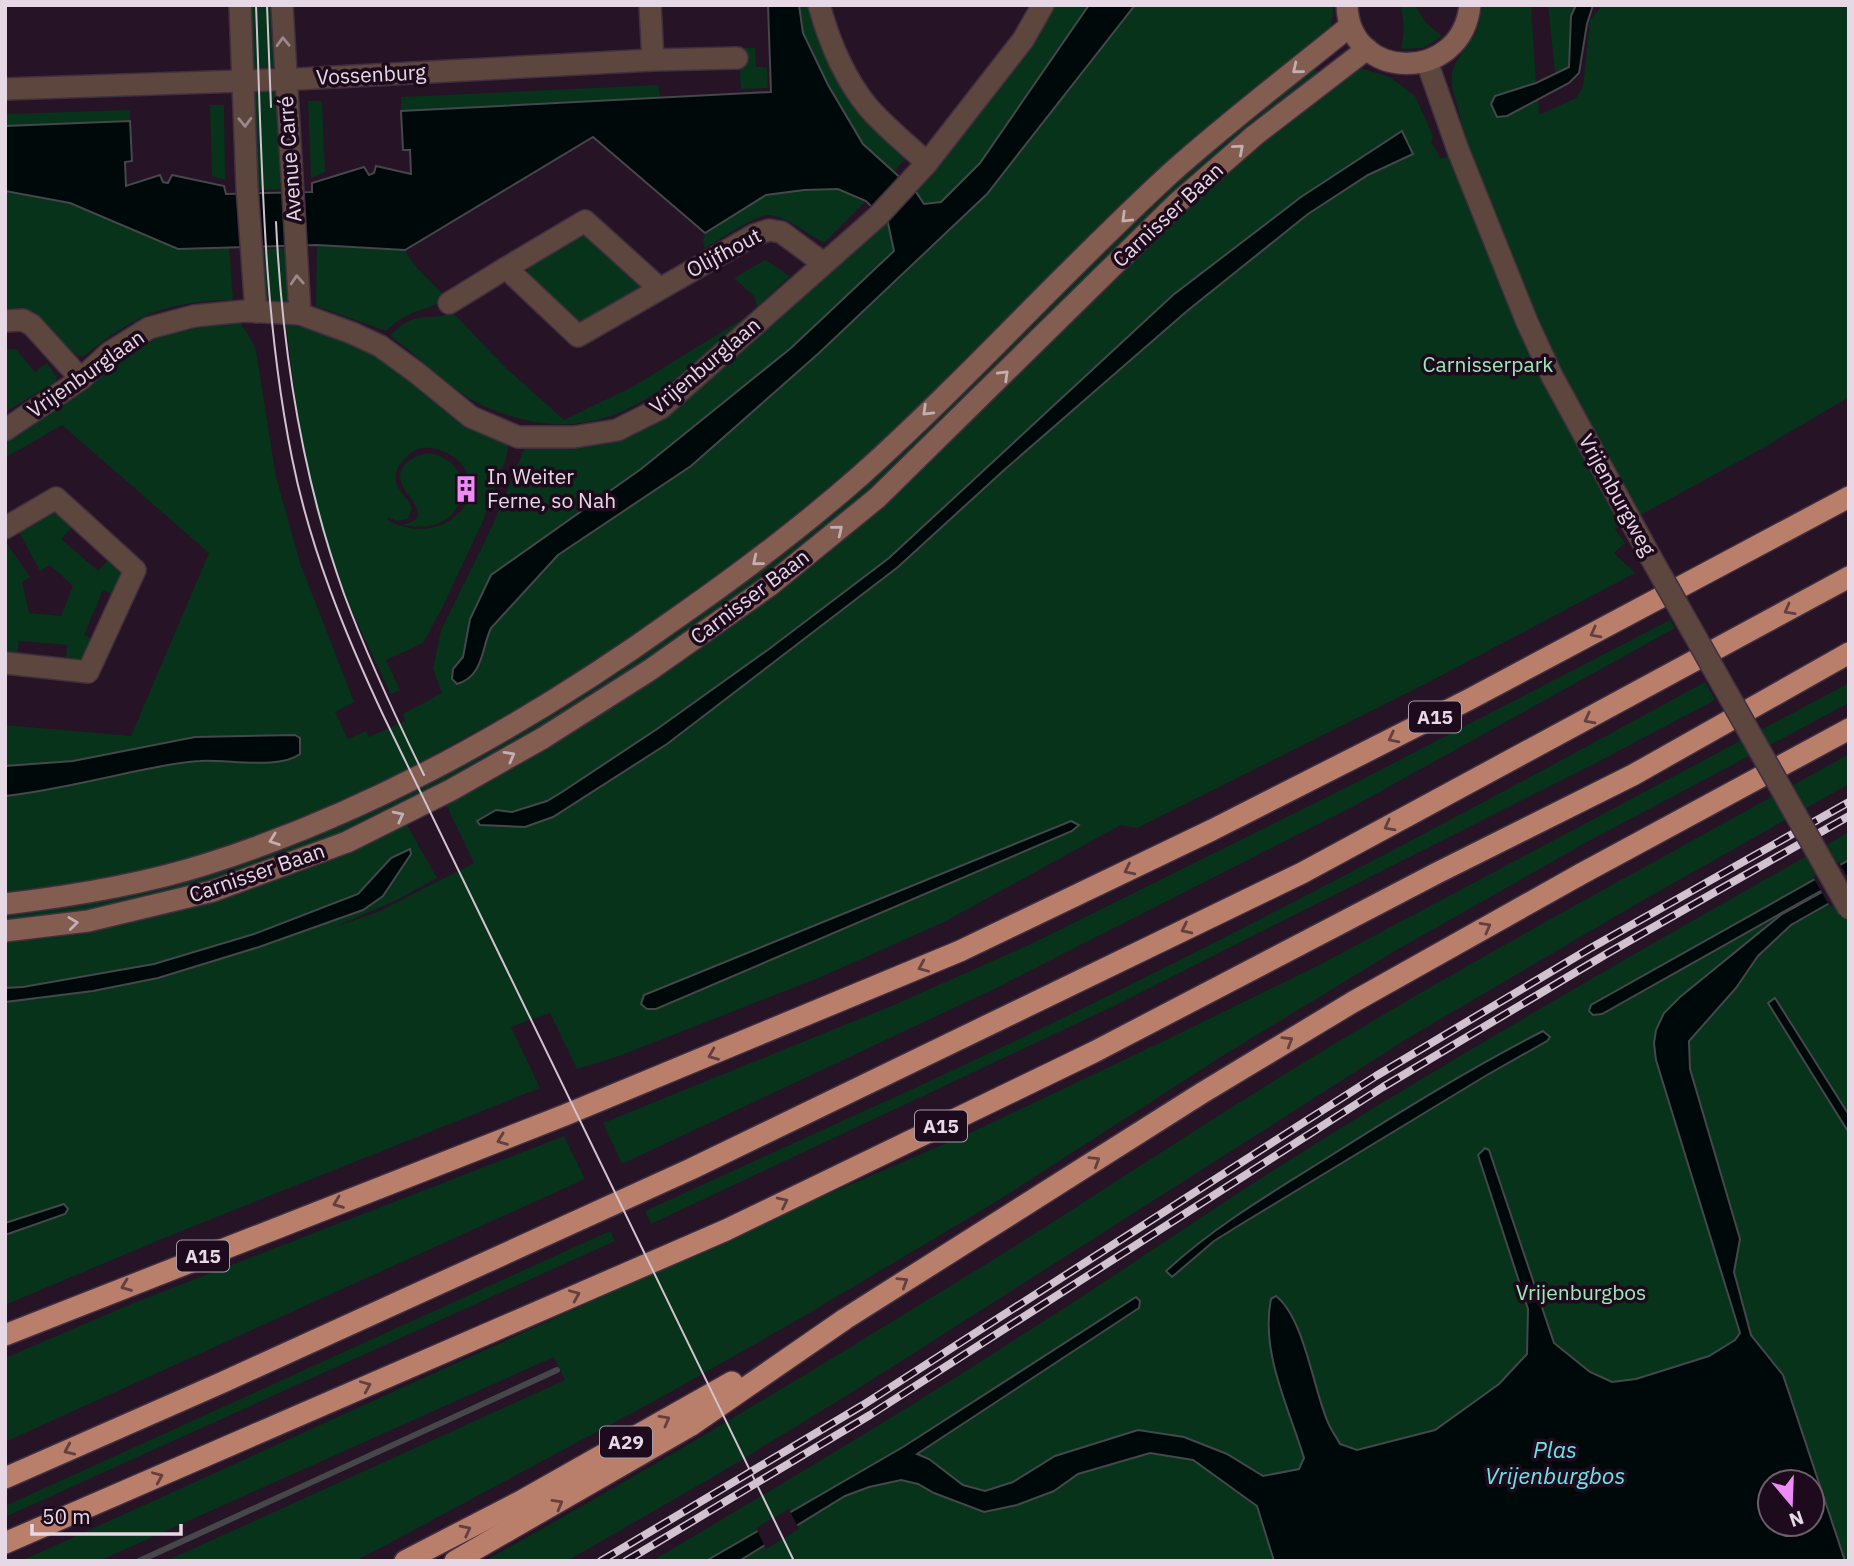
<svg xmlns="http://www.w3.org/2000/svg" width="1854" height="1566" font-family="'IBM Plex Sans',sans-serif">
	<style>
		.green { fill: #06331a; fill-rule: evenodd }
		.water { fill: #000909; stroke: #45474b; stroke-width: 2; fill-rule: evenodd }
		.pier { fill: #261326 }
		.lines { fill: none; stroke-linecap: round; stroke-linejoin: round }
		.stream { stroke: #45474b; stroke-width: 6 }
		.minor-casing { stroke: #412f41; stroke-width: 24 }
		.tertiary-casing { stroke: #412f41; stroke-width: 24 }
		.secondary-casing { stroke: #412f41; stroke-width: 24 }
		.motorway-casing { stroke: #412f41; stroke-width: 24 }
		.minor { stroke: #5d463d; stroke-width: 21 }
		.tertiary { stroke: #5d463d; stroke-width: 21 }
		.secondary { stroke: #825d50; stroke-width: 21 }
		.motorway { stroke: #b97f6b; stroke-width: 21 }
		.tram { stroke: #d0c3cf; stroke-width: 2 }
		.rail-casing { stroke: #d0c3cf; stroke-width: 8 }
		.rail { stroke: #1d0a1d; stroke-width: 5; stroke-dasharray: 16; stroke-linecap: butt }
		.tertiary-bridge-casing { stroke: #412f41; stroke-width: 24; stroke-linecap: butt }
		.tertiary-bridge { stroke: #5d463d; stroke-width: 21 }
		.oneway { stroke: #9b8889 }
		.oneway2 { stroke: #c3aeb1 }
		.oneway3 { stroke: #633f40 }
		.labels { text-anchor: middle; stroke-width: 7; stroke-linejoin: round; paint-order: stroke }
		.shield { fill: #1d0a1d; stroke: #aa9ba9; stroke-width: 2 }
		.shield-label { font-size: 19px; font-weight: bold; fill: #e6d9e5 }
		.street-label { font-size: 21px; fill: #e6d9e5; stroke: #1d0a1d }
		.park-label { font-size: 21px; fill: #9aebb5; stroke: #1d0a1d }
		.poi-label { font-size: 21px; fill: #e6d9e5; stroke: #1d0a1d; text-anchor: start }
		.water-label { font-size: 23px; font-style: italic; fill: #6be5e8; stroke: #1d0a1d }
	</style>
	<rect width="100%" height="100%" fill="#261326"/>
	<g class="green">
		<path d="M246,5H276L278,63L274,68L253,69L248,66Z"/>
		<path d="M799,5H813L907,157L894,171L863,144L828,85L803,33Z"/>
		<path d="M1054,5H1089L980,163L942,202L924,204L916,192L1011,68Z"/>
		<path d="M1135,5H1334L1331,28L918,409L833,484L750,551L612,650L528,703L386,781L343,802L253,839L152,870L5,897V796C61,790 115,774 170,764C203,758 238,761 272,762L295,735L195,737L73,761L5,766V725L131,736L209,553L62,425L5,458V439L64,403L113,359L166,330L240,321C245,332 253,340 256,351L276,477L300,563L354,702L335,712L348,739L366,731L369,737L405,721L403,714L442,693L433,669L441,630L491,529L525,447L589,446L620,437L657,419L741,352L869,234L872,235L888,223L894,251L791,348L641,469L491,575L470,619L463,657L453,669L480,667L485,642L491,628L558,555L691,466L987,194Z"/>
		<path d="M1401,5H1415L1426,23L1442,36L1423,48L1401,49L1404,30Z"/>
		<path d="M1483,5H1531L1536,83L1495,96L1491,104L1497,116L1538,99L1539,115L1576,98L1583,87L1590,20L1603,5H1849V397L1763,448L1615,529L1625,543L1614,553L1635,573L1433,680L1137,828L1121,825L944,922L821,977L619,1056L577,1069L550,1013L511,1027L540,1088L169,1236L5,1305V1235L65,1214L64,1204L5,1223V1002L93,991L158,978L259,947L362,910L383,896L410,850L391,858L358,894L254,934L154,964L23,987L5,988V936L132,916L403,818L437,878L399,899L332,928L378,912L474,863L443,798L585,714L878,498L1116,266L1339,75L1360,68L1390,77L1415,96L1433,136L1431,142L1441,159L1468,147L1452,86V72L1456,62L1477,31ZM1403,131L1412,154L1368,175L1308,214L1187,311L1003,471L898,567L667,744L553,817L477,821L496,810L512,812L547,801L562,792L657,729L769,649L889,558L1171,296Z"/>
		<path d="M1548,5H1576L1571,16L1569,67L1555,72Z"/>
		<path d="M738,48H755L756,67H767L768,88L741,89Z"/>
		<path d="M1312,65L1321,77L898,470L775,572L567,715L350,833L163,899L5,926V910L313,832L724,592L1133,216Z"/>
		<path d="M658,85L660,98L401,111V97Z"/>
		<path d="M256,88H276L280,93L285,189L254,190L249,94Z"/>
		<path d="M308,101H322L325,172L311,178Z"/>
		<path d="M210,105H224L225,180L212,176Z"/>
		<path d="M130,110V121L5,126V114Z"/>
		<path d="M838,189L866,201L824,243C811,236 784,215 769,215C754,215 720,240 705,248L703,242L705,233L766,195L804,190Z"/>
		<path d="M5,191L70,203L178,249L229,248L233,300C168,301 134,315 84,356H78L72,351L67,354L5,313Z"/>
		<path d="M589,234L643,287L583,327L531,281L527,274L528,267L584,235Z"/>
		<path d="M317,245L405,250C414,269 433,282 447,299C422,313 408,309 386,331L316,306Z"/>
		<path d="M289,248L293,292L286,301L276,304L266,303L257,249Z"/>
		<path d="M765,260L790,276L757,307L754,296L734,278Z"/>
		<path d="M453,313L506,368L564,420L634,386L747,316C686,370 626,438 535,422C512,417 491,411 470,399C441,381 418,355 390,336C414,309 425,322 453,313Z"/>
		<path d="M286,325L316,329L361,344L505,440L508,448L506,459L483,521L441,610L423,643L386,660L400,690L391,694C363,635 332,574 316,510C301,450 294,387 286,325ZM420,448C432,447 440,449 451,455C499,486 449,553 387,520L389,517L397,521L408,519L412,508C409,500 403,496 399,489C388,472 406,454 420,448Z"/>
		<path d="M16,349L35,372L47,363L57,378L55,382L5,412V350Z"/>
		<path d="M429,453C472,460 474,513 433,525C422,528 411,526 401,525C438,518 403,494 401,482C396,465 415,455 429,453Z"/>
		<path d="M53,511L72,527L61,539L98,571L109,559L127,575L117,596L103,590L84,635L98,641L89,662L66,660L67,645L19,641L17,657L5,655V541L30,577L22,582L29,613L61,616L73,586L50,565L40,571L19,532Z"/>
		<path d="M1670,620L1675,628L1356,805L992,990L622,1164L603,1123L896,1004L1033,943L1355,783Z"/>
		<path d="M1705,682L1715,700L1592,765L1114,1006L651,1224L645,1211C777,1150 910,1092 1040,1029C1265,920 1486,802 1705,682Z"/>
		<path d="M1849,683V703L1587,842L1395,951L1224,1055L994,1203L806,1315L660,1398L384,1546L355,1561H166L565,1380L554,1357L99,1561H21L826,1195L968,1134L1170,1038L1321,964Z"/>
		<path d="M1849,754V784L1640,902L1410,1037L859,1388L720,1473L567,1561H484C652,1469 815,1369 978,1269C1066,1215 1152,1157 1240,1102C1438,977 1644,868 1849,754Z"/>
		<path d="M1849,832V1561H652C775,1488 898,1415 1019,1337C1112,1278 1203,1215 1296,1156C1477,1043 1663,937 1849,832ZM1770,1482H1812V1524H1770Z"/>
		<path d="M564,1136L585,1179L5,1442V1358L136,1302Z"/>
		<path d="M610,1231L615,1241L5,1517V1506Z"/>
	</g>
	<g class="water">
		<path d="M768,5H799L803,33L828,85L863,144L916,192L924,204L941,202L980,163L1089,5H1135L987,194L819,353L691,466L558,555L491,628C481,649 484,676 457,684L452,679L453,669L463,657L470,619L491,575L641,469L791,348L894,251L888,223L866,201L838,189L804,190L766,195L705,233L593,137L405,250L317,245L178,249L70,203L5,191V126L130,121L132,161L125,162L126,186L160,175L163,182L168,183L172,175L224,186L226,194L312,192V183L364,167L369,175L374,173L376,166L411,174L410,150H403L401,111L771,92Z"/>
		<path d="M1576,5H1593L1587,24L1579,73L1569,83L1507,116L1497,117L1491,104L1495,96L1536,83L1569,67L1571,16Z"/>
		<path d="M1402,131L1413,154L1368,175L1308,214L1187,311L1003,471L898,567L667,744L553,817L525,827L480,825L477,821L496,810L512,812L547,801L562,792L657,729L769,649L889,558L1173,295L1301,197Z"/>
		<path d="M295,735L300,738V754C279,770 227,759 200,761C179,762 158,767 137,771C93,780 50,791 5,796V766L73,761L195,737Z"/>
		<path d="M1071,821L1079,825L1072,831L656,1009H647L641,1004L644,995Z"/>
		<path d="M410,849L411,854L383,896L363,910L259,947L158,978L93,991L5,1002V988L23,987L154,964L254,934L358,894L391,858Z"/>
		<path d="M1849,860V875L1602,1014L1593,1015L1589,1011L1591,1005Z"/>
		<path d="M1849,877V892L1791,925L1758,956L1736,988L1689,1041L1690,1069L1740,1239L1734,1272L1751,1335L1783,1375L1845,1561H1274L1257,1506L1193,1460L1150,1453L1078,1474L1054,1491L1017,1505L984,1512L934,1493L918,1484L901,1480L869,1487L845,1496L739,1561H706L903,1447L1136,1297L1140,1301L1139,1308L917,1454L929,1459L963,1485L985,1491L1013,1482L1055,1456L1138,1430L1184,1437L1227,1454L1263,1476L1299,1469L1304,1458C1289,1408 1260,1352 1271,1299L1276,1296C1304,1318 1313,1387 1327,1420C1330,1429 1336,1436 1340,1444L1357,1450L1435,1430L1499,1384L1527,1354L1528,1309L1478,1155L1485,1148L1489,1150L1554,1343L1590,1372L1612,1382L1636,1379L1709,1356L1735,1340L1740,1333L1656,1060L1654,1043L1656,1030L1664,1013L1680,997L1782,914ZM1770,1482H1812V1524H1770Z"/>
		<path d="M1775,998L1849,1115V1133L1768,1003Z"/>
		<path d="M1543,1031L1550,1037L1547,1041L1487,1075L1238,1226L1214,1241L1172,1277L1166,1271C1215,1226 1271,1193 1327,1158C1398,1113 1469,1069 1543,1031Z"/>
		<path d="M64,1204L68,1209L65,1214L5,1235V1223Z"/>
	</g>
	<g class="pier">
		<path d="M1839,862L1849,880V896L1830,907L1813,877Z"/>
		<path d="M789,1509L799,1529L766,1549L756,1528Z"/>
	</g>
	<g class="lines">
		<path class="stream" d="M139,1561L557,1370"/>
		<defs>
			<g id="minor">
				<path d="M240,5L247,187L256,312"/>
				<path d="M282,5L300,314"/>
				<path d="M650,5L653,60"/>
				<path d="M819,5C829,41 844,78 868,107C885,127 908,145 927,163"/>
				<path d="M5,89L298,79L653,60L737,58"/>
				<path d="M659,288L585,221L506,268L578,336L754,235L769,230L781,232L823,263"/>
				<path d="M449,303L506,268"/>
				<path d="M5,321L23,320L32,325L81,379"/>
				<path d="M5,430L81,379L109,353L149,328L194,316L245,311L300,314L352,333L380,346L417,373L471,417L518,437H574L617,430L661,408L878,216L927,163L1023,40L1043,5"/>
				<path d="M5,528L56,498L135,570L88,672L5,663"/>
			</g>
			<path id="tertiary" d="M1427,62L1458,150L1527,322L1552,376L1650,556"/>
			<g id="secondary">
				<path d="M1347,5C1349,82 1462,84 1470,5"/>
				<path d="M5,904C73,896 141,885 207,864C377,810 533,721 678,617C741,573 802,527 860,476C968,379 1065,270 1172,172C1229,121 1291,74 1350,26"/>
				<path d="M5,931L88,921L213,891L347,842L451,790L543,738L650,670L769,586L877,498L1176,204L1255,135L1367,49"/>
			</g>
			<g id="motorway">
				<path d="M5,1335L565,1115L960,951L1212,830L1468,700L1849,497"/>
				<path d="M5,1478L221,1383L691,1169L1302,873L1849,577"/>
				<path d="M5,1543L726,1230L1094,1052L1437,873L1633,775L1849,653"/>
				<path d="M405,1561L523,1500L732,1382"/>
				<path d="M455,1561L690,1426L845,1319L1202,1093L1353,1002L1581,874L1849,729"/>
			</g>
		</defs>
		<use href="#minor" class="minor-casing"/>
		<use href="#tertiary" class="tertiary-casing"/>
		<use href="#secondary" class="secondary-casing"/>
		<use href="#motorway" class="motorway-casing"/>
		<use href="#minor" class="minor"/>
		<use href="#tertiary" class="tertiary"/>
		<use href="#secondary" class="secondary"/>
		<use href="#motorway" class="motorway"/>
		<g class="tram">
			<path d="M256,5C262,156 262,310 292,458C310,548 345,634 384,717L794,1561"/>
			<path d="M267,5L271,107"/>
			<path d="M276,222C282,349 301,474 344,594C367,656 395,716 424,775"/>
		</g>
		<defs>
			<g id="rail">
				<path d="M601,1561L863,1405L1376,1076L1589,949L1849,802"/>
				<path d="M626,1561L870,1415L1383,1087L1608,953L1849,816"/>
			</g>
		</defs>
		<use href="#rail" class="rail-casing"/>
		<use href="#rail" class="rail"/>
		<defs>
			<path id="tertiary-bridge" d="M1650,556L1849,909"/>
		</defs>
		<use href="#tertiary-bridge" class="tertiary-bridge-casing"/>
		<use href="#tertiary-bridge" class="tertiary-bridge"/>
	</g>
	<defs><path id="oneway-chevron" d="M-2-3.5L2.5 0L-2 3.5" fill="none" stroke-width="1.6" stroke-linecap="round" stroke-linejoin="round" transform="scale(1.75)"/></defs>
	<g class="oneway">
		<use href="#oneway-chevron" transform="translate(283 42) rotate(-92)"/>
		<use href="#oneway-chevron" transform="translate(245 122) rotate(88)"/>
		<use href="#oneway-chevron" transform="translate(297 280) rotate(-94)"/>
	</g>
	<g class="oneway2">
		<use href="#oneway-chevron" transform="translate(1297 69) rotate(141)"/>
		<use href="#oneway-chevron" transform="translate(1239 149) rotate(-41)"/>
		<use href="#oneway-chevron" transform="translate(1126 218) rotate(136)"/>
		<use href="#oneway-chevron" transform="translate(1004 375) rotate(-44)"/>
		<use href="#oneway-chevron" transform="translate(927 411) rotate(136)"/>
		<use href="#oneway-chevron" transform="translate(838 530) rotate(-39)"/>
		<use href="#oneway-chevron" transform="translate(757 561) rotate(141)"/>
		<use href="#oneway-chevron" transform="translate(510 756) rotate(-29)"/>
		<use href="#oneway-chevron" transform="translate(399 816) rotate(-27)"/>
		<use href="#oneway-chevron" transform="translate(274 840) rotate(160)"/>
		<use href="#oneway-chevron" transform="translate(73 923) rotate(-7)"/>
	</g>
	<g class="oneway3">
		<use href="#oneway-chevron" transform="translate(1789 610) rotate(151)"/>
		<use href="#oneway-chevron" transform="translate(1595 633) rotate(152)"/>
		<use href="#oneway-chevron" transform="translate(1589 719) rotate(152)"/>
		<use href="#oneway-chevron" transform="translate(1393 738) rotate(153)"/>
		<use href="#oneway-chevron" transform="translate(1389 826) rotate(152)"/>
		<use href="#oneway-chevron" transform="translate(1129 870) rotate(154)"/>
		<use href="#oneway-chevron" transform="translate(1486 927) rotate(-29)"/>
		<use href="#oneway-chevron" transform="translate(1186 929) rotate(154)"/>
		<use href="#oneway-chevron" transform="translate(923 967) rotate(157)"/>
		<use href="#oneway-chevron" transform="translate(1288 1041) rotate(-31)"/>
		<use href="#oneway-chevron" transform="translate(713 1055) rotate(158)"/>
		<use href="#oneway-chevron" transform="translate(502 1140) rotate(159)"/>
		<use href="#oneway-chevron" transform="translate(1095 1161) rotate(-32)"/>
		<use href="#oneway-chevron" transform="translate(783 1202) rotate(-26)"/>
		<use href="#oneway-chevron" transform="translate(338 1203) rotate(159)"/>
		<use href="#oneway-chevron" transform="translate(903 1282) rotate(-32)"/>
		<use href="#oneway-chevron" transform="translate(126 1286) rotate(159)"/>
		<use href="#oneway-chevron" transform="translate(575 1295) rotate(-23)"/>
		<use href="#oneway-chevron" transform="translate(366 1386) rotate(-23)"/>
		<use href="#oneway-chevron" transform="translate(665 1420) rotate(-29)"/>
		<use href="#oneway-chevron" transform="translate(69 1450) rotate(156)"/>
		<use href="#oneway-chevron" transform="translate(158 1477) rotate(-23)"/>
		<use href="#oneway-chevron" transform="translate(558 1504) rotate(-30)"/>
		<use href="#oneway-chevron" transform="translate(466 1530) rotate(-27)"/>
	</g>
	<defs>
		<symbol id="building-bare" viewBox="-9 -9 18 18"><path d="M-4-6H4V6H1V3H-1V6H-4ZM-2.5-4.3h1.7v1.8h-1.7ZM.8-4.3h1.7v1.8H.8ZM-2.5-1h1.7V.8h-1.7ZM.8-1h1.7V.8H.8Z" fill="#ee8bf8" stroke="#1d0a1d" stroke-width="2.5" paint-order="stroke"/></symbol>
	</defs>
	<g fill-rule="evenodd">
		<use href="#building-bare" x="447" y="470" width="38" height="38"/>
	</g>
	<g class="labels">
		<g class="shield">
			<rect x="1409" y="701.5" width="52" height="31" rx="5"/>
			<rect x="915" y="1110.5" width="52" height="31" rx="5"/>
			<rect x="177" y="1240.5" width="52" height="31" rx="5"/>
			<rect x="600" y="1426.5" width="52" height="31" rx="5"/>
		</g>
		<g class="shield-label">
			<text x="1435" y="724">A15</text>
			<text x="941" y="1133">A15</text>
			<text x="203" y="1263">A15</text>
			<text x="626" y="1449">A29</text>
		</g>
		<g class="street-label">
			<text transform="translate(371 75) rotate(-3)" y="7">Vossenburg</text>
			<text transform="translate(290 159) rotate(-94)" y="7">Avenue Carré</text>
			<text transform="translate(1168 215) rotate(-43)" y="7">Carnisser Baan</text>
			<text transform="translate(724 253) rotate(-28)" y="7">Olijfhout</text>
			<text transform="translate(705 366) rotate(-40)" y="7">Vrijenburglaan</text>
			<text transform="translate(86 374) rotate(-35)" y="7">Vrijenburglaan</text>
			<text transform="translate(1617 495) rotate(61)" y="7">Vrijenburgweg</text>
			<text transform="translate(750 597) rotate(-37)" y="7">Carnisser Baan</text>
			<text transform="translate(257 873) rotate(-19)" y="7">Carnisser Baan</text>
		</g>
		<g class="park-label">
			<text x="1488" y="372">Carnisserpark</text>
			<text x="1581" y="1300">Vrijenburgbos</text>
		</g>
		<g class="poi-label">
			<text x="487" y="484">In Weiter<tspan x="487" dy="24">Ferne, so Nah</tspan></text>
		</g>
		<g class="water-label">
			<text x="1555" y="1458">Plas<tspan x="1555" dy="26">Vrijenburgbos</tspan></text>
		</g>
	</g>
	<rect width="1854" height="1566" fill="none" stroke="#e6d9e5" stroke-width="14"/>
	<g transform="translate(1791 1503) rotate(161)"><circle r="33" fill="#1d0a1d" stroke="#6d5d6d" stroke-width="2"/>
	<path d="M0-5L12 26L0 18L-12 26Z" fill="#ee8bf8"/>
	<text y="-10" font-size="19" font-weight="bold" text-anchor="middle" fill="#e6d9e5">N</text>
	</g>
	<path d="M32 1524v10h149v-10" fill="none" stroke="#e6d9e5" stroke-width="3.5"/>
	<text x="42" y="1524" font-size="21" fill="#e6d9e5" stroke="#1d0a1d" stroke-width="5" paint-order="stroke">50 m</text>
</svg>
